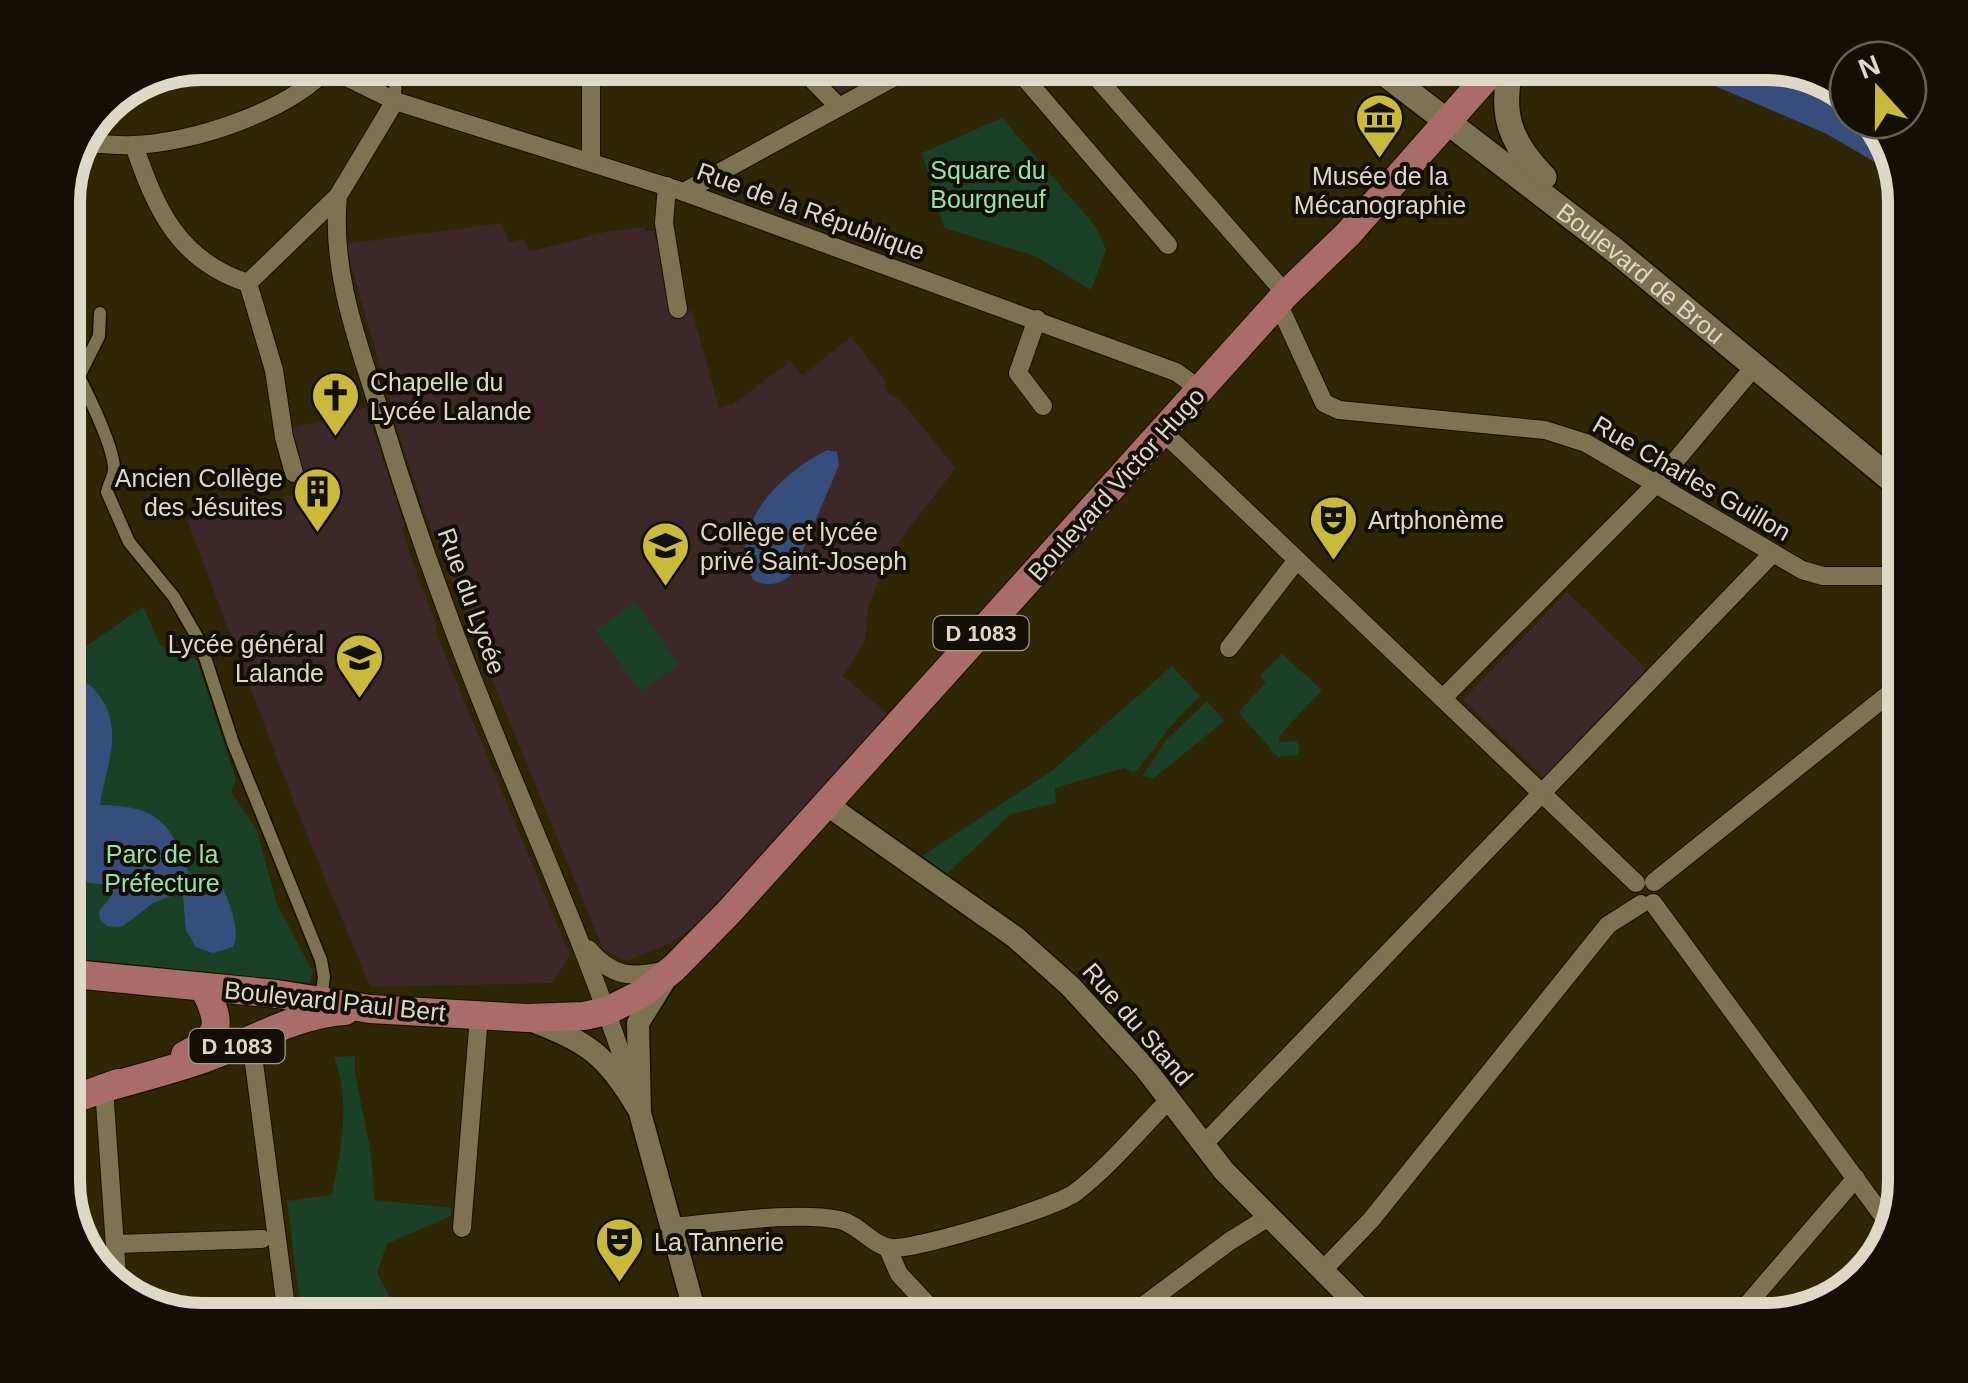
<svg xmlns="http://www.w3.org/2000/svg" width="1968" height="1383" font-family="Helvetica,sans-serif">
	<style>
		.education { fill: #3c2828 }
		.green { fill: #1a4026 }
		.forest { fill: #316742 }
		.water { fill: #374e7c }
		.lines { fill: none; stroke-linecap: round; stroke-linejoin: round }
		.pedestrian-casing { stroke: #150f00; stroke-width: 15 }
		.minor-casing { stroke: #150f00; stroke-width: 20 }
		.tertiary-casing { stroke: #150f00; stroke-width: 25 }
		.secondary-casing { stroke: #150f00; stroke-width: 28 }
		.primary-casing { stroke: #150f00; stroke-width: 30 }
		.pedestrian { stroke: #7d7352; stroke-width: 12 }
		.minor { stroke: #7d7352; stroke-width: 18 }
		.tertiary { stroke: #7d7352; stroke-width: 22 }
		.secondary { stroke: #7d7352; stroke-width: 25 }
		.primary { stroke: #a96c68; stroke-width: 28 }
		.labels { text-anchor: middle; stroke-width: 8; stroke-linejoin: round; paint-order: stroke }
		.shield { fill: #130f04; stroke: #a19c8c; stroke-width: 2.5 }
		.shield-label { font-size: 22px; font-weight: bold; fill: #ded9c7 }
		.park-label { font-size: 25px; fill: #93e2a8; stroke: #130f04 }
		.poi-label { font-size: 25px; fill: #ded9c7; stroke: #130f04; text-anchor: start }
		.street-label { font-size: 25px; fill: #ded9c7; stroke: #130f04 }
		.rim { fill: none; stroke: #ded9c7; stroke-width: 12 }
	</style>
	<rect width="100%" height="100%" fill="#2e2605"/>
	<g class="education">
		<path d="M810,63H879L884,70L840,93Z"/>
		<path d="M1411,63H1470L1459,74L1453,70L1440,86Z"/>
		<path d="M502,223L509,242L524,239L529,252L605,232L645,227V231H654L655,241H663L675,316L692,310L719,408L728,404L731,406L790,361L802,375L851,337L886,381L884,387L888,393L900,400L956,468L888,555L868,608L865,642L843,676L889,715L707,917L671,943L627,961L603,949L439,551L407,461L345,244Z"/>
		<path d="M366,407L405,527L402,529L410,554L436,624V633L570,955L553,983L370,987L296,808L187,520L241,503L243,510L296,494L295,490L307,484L291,429Z"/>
		<path d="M1567,592L1647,669L1544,777L1463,700Z"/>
		<path d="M256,1306L257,1320H202L168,1310Z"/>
	</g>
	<g class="green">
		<path d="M1002,118L1096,227L1106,250L1091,290L1035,256L944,228L922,153Z"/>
		<path d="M635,602L679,664L640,692L596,630Z"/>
		<path d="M143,607L161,646L197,660L236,779L231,792L257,830L276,902L313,972L310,983L63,957V656L85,647Z"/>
		<path d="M1282,654L1322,690L1280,735L1279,742L1298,741L1299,755L1278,757L1238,712L1266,683L1260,676Z"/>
		<path d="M1172,666L1200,696L1169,728L1138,770L1133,772L1124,768L1055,788L1056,803L1011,814L947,874L922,856L1053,770Z"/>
		<path d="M1207,701L1224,721L1153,779L1142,776L1167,739Z"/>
		<path d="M355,1056V1074L370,1147L375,1200L451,1208V1216L387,1244L377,1273L392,1301L300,1306L287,1201L332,1195C341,1148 351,1104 334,1057Z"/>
	</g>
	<path class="forest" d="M1748,63H1766L1844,86L1848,91V111Z"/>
	<g class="water">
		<path d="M1661,63H1748L1848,111V120H1864L1887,133L1899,176L1825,133Z"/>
		<path d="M827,450L837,452L839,465L794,571C784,584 768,588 753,580C725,525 782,473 827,450Z"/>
		<path d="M63,680L90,685C129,723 106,762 100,805C158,806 171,822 189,874L217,879C227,893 242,932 233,947L213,953L196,947L186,930L183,896L178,893L153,903L122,927L107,926L100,920L99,911L110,898L112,888C101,880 87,887 75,877C33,840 101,762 63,735Z"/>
	</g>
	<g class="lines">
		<defs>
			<g id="pedestrian">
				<path d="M395,101L396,63"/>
				<path d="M63,351C78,371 114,445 114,469C114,476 109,484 107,492L129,542L174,597L200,642L233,743L321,960L324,977L321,999"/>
				<path d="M80,374L99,336L100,313"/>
			</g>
			<g id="minor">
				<path d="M318,63L395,101L684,192L1176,372L1201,390"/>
				<path d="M591,63V160"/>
				<path d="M796,63L838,106"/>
				<path d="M1012,63L1168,245"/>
				<path d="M1084,63L1286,294"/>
				<path d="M86,143C101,144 117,146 132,145C190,144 291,111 329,66"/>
				<path d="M134,145C156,210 179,261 248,283L338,196L395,101"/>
				<path d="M667,186L664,223L678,309"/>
				<path d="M684,192L920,63"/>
				<path d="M338,196C330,275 361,350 384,425C403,488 424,550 447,612C506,774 582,928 634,1093"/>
				<path d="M248,283L274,370L284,437L294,473"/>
				<path d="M1278,303L1324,403L1339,410L1545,430L1586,443L1802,570L1823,576H1905"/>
				<path d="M1037,319L1018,373L1043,406"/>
				<path d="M1163,432L1636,883"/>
				<path d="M1229,648L1296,561"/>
				<path d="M1443,698L1656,484L1754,367"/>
				<path d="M1654,882L1905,681"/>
				<path d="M1653,903L1891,1227"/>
				<path d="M588,949C613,978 631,978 667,970"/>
				<path d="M251,1040L285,1300"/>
				<path d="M104,1088L118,1290"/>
				<path d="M1203,1145L1772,554"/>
				<path d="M672,1227C719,1223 795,1211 840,1220C860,1225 874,1248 893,1248C918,1249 1058,1207 1076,1192C1110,1166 1139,1130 1169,1100"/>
				<path d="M462,1228L479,1016"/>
				<path d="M116,1244L262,1239"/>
				<path d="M888,1249L899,1274L942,1320"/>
				<path d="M1323,1270L1371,1220L1608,925L1641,904"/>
				<path d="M1124,1320L1230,1241L1267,1218"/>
				<path d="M1734,1320L1856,1178"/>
			</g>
			<g id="tertiary">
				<path d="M826,804L1015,937L1070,986L1145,1068L1224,1171L1372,1320"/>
				<path d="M663,983L638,1023L640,1113L697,1320"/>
				<path d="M530,1020C587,1042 606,1054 637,1107"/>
			</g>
			<g id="secondary">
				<path id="s1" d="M1371,63L1617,252L1905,491"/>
				<path d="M1512,63C1499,112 1509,142 1544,177"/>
			</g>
			<g id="primary">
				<path d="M63,973L277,994L370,1009L527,1018L584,1016L607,1011L643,993L674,968L729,912L1286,294L1348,234L1499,63"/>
				<path d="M185,1055C222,1036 222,1024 204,988"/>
				<path d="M104,1088C137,1079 171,1070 203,1059C249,1043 295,1014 345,1011"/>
				<path d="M63,1103L118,1083"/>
			</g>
		</defs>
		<use href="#pedestrian" class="pedestrian-casing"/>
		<use href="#minor" class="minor-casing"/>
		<use href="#tertiary" class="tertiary-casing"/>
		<use href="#secondary" class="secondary-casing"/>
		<use href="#primary" class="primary-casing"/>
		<use href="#pedestrian" class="pedestrian"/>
		<use href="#minor" class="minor"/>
		<use href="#tertiary" class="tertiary"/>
		<use href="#secondary" class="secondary"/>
		<use href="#primary" class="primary"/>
	</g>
	<defs>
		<symbol id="museum-pin" viewBox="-11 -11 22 30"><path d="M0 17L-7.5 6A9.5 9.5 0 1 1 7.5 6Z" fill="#caba3a" stroke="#130f04"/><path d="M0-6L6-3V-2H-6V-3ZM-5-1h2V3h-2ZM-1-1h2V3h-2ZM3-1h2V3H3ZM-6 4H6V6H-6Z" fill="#111"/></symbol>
		<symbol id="church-pin" viewBox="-11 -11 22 30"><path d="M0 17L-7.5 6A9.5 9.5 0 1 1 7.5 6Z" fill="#caba3a" stroke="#130f04"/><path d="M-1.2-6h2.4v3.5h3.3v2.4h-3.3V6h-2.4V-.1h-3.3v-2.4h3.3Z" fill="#111"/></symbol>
		<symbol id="building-pin" viewBox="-11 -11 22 30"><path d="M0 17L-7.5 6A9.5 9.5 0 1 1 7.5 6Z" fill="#caba3a" stroke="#130f04"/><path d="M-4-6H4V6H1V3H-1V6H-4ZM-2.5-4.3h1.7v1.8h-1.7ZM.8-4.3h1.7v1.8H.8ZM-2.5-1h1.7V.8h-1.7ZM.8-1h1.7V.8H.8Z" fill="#111"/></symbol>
		<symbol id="theatre-pin" viewBox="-11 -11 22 30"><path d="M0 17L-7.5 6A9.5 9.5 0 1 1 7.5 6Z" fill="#caba3a" stroke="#130f04"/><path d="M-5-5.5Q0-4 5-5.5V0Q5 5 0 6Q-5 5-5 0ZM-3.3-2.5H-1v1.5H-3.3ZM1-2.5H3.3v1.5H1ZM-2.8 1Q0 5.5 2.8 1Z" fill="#111"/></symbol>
		<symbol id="school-pin" viewBox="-11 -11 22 30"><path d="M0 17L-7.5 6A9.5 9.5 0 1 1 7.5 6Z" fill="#caba3a" stroke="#130f04"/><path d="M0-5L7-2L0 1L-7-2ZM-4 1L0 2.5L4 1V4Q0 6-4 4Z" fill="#111"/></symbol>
	</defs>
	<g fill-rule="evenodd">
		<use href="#museum-pin" x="1352" y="90" width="55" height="75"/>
		<use href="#church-pin" x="308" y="368" width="55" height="75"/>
		<use href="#building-pin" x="290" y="464" width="55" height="75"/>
		<use href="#theatre-pin" x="1306" y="492" width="55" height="75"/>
		<use href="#school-pin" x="638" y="518" width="55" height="75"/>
		<use href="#school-pin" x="332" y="630" width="55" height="75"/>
		<use href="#theatre-pin" x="592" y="1214" width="55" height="75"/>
	</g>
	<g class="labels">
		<g class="shield">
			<rect x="933.5" y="616" width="95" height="34" rx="8"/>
			<rect x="189.5" y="1029" width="95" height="34" rx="8"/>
		</g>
		<g class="shield-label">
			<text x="981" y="641">D 1083</text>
			<text x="237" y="1054">D 1083</text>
		</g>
		<g class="park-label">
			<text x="988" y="179">Square du<tspan x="988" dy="29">Bourgneuf</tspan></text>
			<text x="162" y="863">Parc de la<tspan x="162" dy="29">Préfecture</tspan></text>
		</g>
		<g class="poi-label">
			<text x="1380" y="185" text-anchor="middle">Musée de la<tspan x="1380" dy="29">Mécanographie</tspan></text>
			<text x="370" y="391">Chapelle du<tspan x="370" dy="29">Lycée Lalande</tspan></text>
			<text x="283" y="487" text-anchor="end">Ancien Collège<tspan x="283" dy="29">des Jésuites</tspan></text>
			<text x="1368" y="529">Artphonème</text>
			<text x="700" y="541">Collège et lycée<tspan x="700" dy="29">privé Saint-Joseph</tspan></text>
			<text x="324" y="653" text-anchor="end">Lycée général<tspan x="324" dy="29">Lalande</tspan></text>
			<text x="654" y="1251">La Tannerie</text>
		</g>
		<g class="street-label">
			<text transform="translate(811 211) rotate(20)" y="9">Rue de la République</text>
			<text dy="9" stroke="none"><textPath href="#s1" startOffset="342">Boulevard de Brou</textPath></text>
			<text transform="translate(1692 478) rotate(30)" y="9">Rue Charles Guillon</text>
			<text transform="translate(1116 484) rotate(-48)" y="9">Boulevard Victor Hugo</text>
			<text transform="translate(472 601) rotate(70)" y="9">Rue du Lycée</text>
			<text transform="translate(335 1001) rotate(6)" y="9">Boulevard Paul Bert</text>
			<text transform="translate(1138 1024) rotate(49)" y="9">Rue du Stand</text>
		</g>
	</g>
	<path d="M0 0H1968V1383H0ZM202 80H1766A122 122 0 0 1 1888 202V1181A122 122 0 0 1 1766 1303H202A122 122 0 0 1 80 1181V202A122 122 0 0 1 202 80Z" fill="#130f04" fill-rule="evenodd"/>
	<path class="rim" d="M202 80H1766A122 122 0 0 1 1888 202V1181A122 122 0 0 1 1766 1303H202A122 122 0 0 1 80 1181V202A122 122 0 0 1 202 80Z"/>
	<g transform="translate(1878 90) rotate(339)"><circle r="48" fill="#130f04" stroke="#646052" stroke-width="2.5"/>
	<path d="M0-8L18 38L0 25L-18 38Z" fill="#caba3a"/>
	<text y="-15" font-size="28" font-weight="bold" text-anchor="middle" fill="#ded9c7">N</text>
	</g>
</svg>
